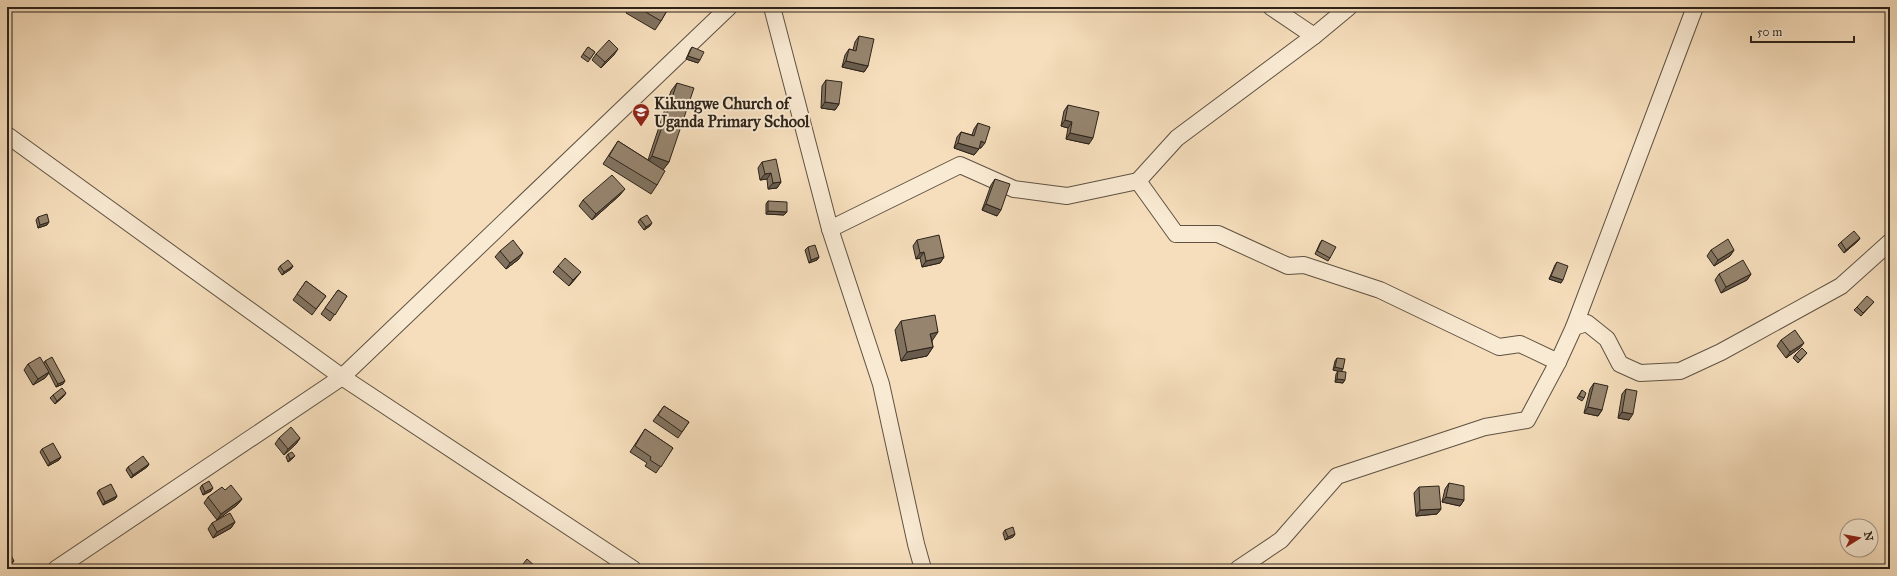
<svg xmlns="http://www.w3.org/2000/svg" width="1897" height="576" font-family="'IM FELL Great Primer',serif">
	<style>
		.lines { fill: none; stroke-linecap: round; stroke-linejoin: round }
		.minor-casing { stroke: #5f5242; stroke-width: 18 }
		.minor { stroke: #f9ead3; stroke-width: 16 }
		.wall { fill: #81725f; stroke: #2d2319 }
		.shaded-wall { fill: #695c4d; stroke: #2d2319 }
		.building { fill: #96846e; stroke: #2d2319 }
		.labels { text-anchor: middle; stroke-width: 4; stroke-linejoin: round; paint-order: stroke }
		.poi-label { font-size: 16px; font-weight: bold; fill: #2d2319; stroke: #f9ead3; text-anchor: start }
	</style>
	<rect width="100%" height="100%" fill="#f6debc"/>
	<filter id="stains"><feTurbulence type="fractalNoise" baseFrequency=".005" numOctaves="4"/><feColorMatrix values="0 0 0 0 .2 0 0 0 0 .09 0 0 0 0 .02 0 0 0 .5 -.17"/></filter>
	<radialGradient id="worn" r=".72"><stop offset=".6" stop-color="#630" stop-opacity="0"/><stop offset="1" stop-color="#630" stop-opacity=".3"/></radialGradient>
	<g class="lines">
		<defs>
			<g id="minor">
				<path d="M772,7L830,229L881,384L916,544L923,569"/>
				<path d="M1271,7L1314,36L1349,7"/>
				<path d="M1314,36L1177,138L1138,181L1176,234H1218L1288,266L1304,265L1380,290L1499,347L1520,344L1558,362"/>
				<path d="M7,135L342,377L633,569"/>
				<path d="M830,229L960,165L1014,189L1067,196L1138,181"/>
				<path d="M1574,327L1695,7"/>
				<path d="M56,569L342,377L729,7"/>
				<path d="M1238,569L1281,540L1337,476L1485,427L1527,420L1558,362L1574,327L1587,323L1607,339L1620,364L1640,373L1680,371L1721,352L1841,286L1890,242"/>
			</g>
		</defs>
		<use href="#minor" class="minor-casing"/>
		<use href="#minor" class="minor"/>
	</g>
	<g class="wall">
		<path d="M629,7H669L661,21L655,30L626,13Z"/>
		<path d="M859,36L868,66L864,72L842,67L845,55L849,49L853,50L855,42Z"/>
		<path d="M588,47L595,52L588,62L581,57Z"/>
		<path d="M692,47L698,63L686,59L690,50Z"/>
		<path d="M596,54L614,55L601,68L592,60Z"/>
		<path d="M826,80L839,104L835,110L821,108L822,86Z"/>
		<path d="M677,83L669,162L663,169L657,185L651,194L603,164L618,141L648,160L671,91Z"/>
		<path d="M1068,105L1089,144L1066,139L1068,128L1061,126L1064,111Z"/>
		<path d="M978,123L981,148H979L974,155L954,148L957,137L961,132L972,135L974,129Z"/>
		<path d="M762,162L781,182L777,188L768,189L767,179L760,180L758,168Z"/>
		<path d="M995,179L997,216L982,210L991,185Z"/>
		<path d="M620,195L592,220L579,206L583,200Z"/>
		<path d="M768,201L787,212L784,215L766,214V204Z"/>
		<path d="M38,217L47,225L38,228L36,220Z"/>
		<path d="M640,219L650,226L644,230L638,222Z"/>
		<path d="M1860,238L1858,241L1844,253L1838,245L1841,242Z"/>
		<path d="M917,240L944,257L940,263L922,267L920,258L916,259L913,246Z"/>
		<path d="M1322,240L1330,258L1328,261L1315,254L1320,243Z"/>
		<path d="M808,247L819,257L817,260L809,263L805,250Z"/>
		<path d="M1711,250H1734L1730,256L1714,266L1707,256Z"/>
		<path d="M500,251L519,259L506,269L495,257Z"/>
		<path d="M1557,262L1561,283L1549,279L1555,265Z"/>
		<path d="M280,266H293L291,269L282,275L278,269Z"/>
		<path d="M558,266L576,278L569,286L553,272Z"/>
		<path d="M1719,274H1751L1747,280L1721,293L1715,280Z"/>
		<path d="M306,281L326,296L312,315L293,300Z"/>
		<path d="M338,290L347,296L330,321L321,314Z"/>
		<path d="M1874,302L1861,316L1854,310L1857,307Z"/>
		<path d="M901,321L932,341L933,347L927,356L901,361L895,330Z"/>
		<path d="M1781,340L1800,348L1786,358L1777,346Z"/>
		<path d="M1807,353L1798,363L1793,358L1795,355Z"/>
		<path d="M1337,358L1341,371L1343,383L1335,382L1336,374L1338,371L1333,370L1335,361Z"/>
		<path d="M45,361L63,384L56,387L49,373L45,378L33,385L24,370L28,364L44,363Z"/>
		<path d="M1594,383L1602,410L1598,416L1584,413L1590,389Z"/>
		<path d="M1626,389L1629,420L1618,418L1622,394Z"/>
		<path d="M1582,390L1584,398L1582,401L1577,398Z"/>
		<path d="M53,395L64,396L55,404L50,398Z"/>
		<path d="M664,406L689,422L678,438L653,421Z"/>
		<path d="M645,429L673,448L656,473L645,466L647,463L630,452Z"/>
		<path d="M279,438H300L296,444L284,455L275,444Z"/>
		<path d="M42,449L61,457L59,460L48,466L40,452Z"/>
		<path d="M288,454L292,459L288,462L286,457Z"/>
		<path d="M149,464L147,467L131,478L126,470L128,467Z"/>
		<path d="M1449,483L1464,500L1460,506L1442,502L1445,489Z"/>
		<path d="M202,485L211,491L203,495L200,488Z"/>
		<path d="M1419,487L1441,509L1437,514L1416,516L1414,493Z"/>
		<path d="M99,490L117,496L115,499L103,505L97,493Z"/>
		<path d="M225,490L242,499L237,505L217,520L204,503L208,497Z"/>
		<path d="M235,522L231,528L213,538L208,529L212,523Z"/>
		<path d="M1005,530L1015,534L1013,537L1005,540L1003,533Z"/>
	</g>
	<g class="shaded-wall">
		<path d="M618,49L614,55L601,68L605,62Z"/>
		<path d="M688,56L700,60L698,63L686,59Z"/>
		<path d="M846,61L868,66L864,72L842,67Z"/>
		<path d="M825,102L839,104L835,110L821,108Z"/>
		<path d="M1065,120L1072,122L1068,128L1061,126Z"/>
		<path d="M1070,133L1093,138L1089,144L1066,139Z"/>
		<path d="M981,141L985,143L981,148L977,147Z"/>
		<path d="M958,143L979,149L974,155L954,148Z"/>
		<path d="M652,156L669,162L663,170L646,165Z"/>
		<path d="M771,173L767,179L760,180L765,174Z"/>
		<path d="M781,182L777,188L768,189L773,183Z"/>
		<path d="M625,189L620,195L592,220L596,214Z"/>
		<path d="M986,204L1001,210L997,216L982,210Z"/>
		<path d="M768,211L787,212L784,215L766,214Z"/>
		<path d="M49,222L47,225L38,228L40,225Z"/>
		<path d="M652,223L650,226L644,230L646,227Z"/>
		<path d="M1860,238L1858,241L1844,253L1846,250Z"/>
		<path d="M1734,250L1730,256L1714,266L1718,260Z"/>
		<path d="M924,252L920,258L916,259L920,253Z"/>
		<path d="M523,253L519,259L506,269L510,263Z"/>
		<path d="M819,257L817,260L809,263L811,260Z"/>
		<path d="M944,257L940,263L922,267L926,261Z"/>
		<path d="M293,266L291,269L282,275L284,272Z"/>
		<path d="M581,272L576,278L569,286L573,280Z"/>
		<path d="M1751,274L1747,280L1721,293L1726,287Z"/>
		<path d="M1551,276L1563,280L1561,283L1549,279Z"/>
		<path d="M938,332L932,341L930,334Z"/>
		<path d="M1804,343L1800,348L1786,358L1790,352Z"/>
		<path d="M933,347L927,356L901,361L907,352Z"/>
		<path d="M1335,367L1343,369L1341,372L1333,370Z"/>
		<path d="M49,372L45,378L33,385L38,379Z"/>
		<path d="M1337,379L1345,380L1343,383L1335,382Z"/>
		<path d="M65,381L63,384L56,387L58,384Z"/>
		<path d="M66,393L64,396L55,404L57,401Z"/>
		<path d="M1588,407L1602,410L1598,416L1584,413Z"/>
		<path d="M1622,412L1633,414L1629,420L1618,418Z"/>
		<path d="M300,438L296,444L284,455L288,449Z"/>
		<path d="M295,456L292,459L288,462L290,459Z"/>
		<path d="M61,457L59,460L48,466L50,463Z"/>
		<path d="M149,464L147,467L131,478L133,475Z"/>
		<path d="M213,488L211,491L203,495L205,492Z"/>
		<path d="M117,496L115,499L103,505L105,502Z"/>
		<path d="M1446,497L1464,500L1460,506L1442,502Z"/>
		<path d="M242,499L237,505L217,520L221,514Z"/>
		<path d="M1441,509L1437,514L1416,516L1420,510Z"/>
		<path d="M235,522L231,528L213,538L217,532Z"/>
		<path d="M1015,534L1013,537L1005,540L1008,537Z"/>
		<path d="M14,561L9,567L7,569V565Z"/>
	</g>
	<g class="building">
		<path d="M637,7H669L661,21Z"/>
		<path d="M859,36L874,39L868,66L846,61L849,49L856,51Z"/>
		<path d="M609,40L618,49L605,62L596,54Z"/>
		<path d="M588,47L595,52L590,59L583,54Z"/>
		<path d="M692,47L704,52L700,60L688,56Z"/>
		<path d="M826,80L842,82L839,104L825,102Z"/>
		<path d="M677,83L694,88L669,162L652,156Z"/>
		<path d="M1068,105L1099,112L1093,138L1070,133L1072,122L1065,120Z"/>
		<path d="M978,123L990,127L985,143L981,141L979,149L958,143L961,132L974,136Z"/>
		<path d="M618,141L665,171L657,185L609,156Z"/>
		<path d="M776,159L781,182L773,183L771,173L765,174L762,162Z"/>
		<path d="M612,175L625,189L596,214L583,200Z"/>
		<path d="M995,179L1010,184L1001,210L986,204Z"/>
		<path d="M768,201L787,202V212L768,211Z"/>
		<path d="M47,214L49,222L40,225L38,217Z"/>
		<path d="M647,215L652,223L646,227L640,219Z"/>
		<path d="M1854,231L1860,238L1846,250L1841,242Z"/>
		<path d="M939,235L944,257L926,261L924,252L920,253L917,240Z"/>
		<path d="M1728,239L1734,250L1718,260L1711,250Z"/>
		<path d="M513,240L523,253L510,263L500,251Z"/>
		<path d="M1322,240L1336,247L1330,258L1317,251Z"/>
		<path d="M815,245L819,257L811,260L808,247Z"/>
		<path d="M565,258L581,272L573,280L558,266Z"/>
		<path d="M288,260L293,266L284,272L280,266Z"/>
		<path d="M1743,260L1751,274L1726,287L1719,274Z"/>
		<path d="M1557,262L1568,266L1563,280L1551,276Z"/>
		<path d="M306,281L326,296L316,309L297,294Z"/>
		<path d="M338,290L347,296L335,315L325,308Z"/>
		<path d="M1867,296L1874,302L1863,313L1857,307Z"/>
		<path d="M935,315L938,332L930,334L933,347L907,352L901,321Z"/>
		<path d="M1795,330L1804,343L1790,352L1781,340Z"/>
		<path d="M1802,348L1807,353L1800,360L1795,355Z"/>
		<path d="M40,357L49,372L38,379L28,364Z"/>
		<path d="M52,357L65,381L58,384L45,361Z"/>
		<path d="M1337,358L1345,359L1343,369L1335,367Z"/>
		<path d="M1338,371L1346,372L1345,380L1337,379Z"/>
		<path d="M1594,383L1608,386L1602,410L1588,407Z"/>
		<path d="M62,388L66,393L57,401L53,395Z"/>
		<path d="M1626,389L1637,391L1633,414L1622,412Z"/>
		<path d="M1582,390L1586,393L1584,398L1579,396Z"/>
		<path d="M664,406L689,422L682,432L658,415Z"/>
		<path d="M291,427L300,438L288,449L279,438Z"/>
		<path d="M645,429L673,448L661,467L650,460L651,457L635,446Z"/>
		<path d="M53,443L61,457L50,463L42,449Z"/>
		<path d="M292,452L295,456L290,459L288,454Z"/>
		<path d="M143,456L149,464L133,475L128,467Z"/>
		<path d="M209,481L213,488L205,492L202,485Z"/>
		<path d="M1449,483L1464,486V500L1446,497Z"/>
		<path d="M111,484L117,496L105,502L99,490Z"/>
		<path d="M231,485L242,499L221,514L208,497L222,487L225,490Z"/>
		<path d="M1439,486L1441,509L1420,510L1419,487Z"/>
		<path d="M230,513L235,522L217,532L212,523Z"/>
		<path d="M1013,527L1015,534L1008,537L1005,530Z"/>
		<path d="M7,548L14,561L7,565Z"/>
		<path d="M527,559L535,566L532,569H519Z"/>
	</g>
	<defs>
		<symbol id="school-pin" viewBox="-11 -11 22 30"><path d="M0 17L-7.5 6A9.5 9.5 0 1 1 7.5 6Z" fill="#8f2418" stroke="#f9ead3"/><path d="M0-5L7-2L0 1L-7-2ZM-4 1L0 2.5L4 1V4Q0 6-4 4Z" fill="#fff"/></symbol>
	</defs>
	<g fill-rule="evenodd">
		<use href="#school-pin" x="631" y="102" width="20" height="27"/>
	</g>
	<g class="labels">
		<g class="poi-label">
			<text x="654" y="109">Kikungwe Church of<tspan x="654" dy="18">Uganda Primary School</tspan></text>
		</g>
	</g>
	<rect width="1897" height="576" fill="none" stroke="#f6debc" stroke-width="24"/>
	<rect x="8" y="8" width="1881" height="560" fill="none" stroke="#2d2319" stroke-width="2"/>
	<rect x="12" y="12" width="1873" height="552" fill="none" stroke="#2d2319"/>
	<g transform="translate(1859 538) rotate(79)"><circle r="19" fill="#f9ead3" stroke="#a79a89"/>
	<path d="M0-3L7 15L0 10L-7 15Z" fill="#8f2418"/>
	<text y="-6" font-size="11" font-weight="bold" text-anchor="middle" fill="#2d2319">N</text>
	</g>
	<path d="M1751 36v6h103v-6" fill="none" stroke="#2d2319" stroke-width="2"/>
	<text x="1757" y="36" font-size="12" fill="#2d2319" stroke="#f9ead3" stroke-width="3" paint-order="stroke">50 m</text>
	<rect width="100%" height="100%" filter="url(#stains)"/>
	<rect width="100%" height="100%" fill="url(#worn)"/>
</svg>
